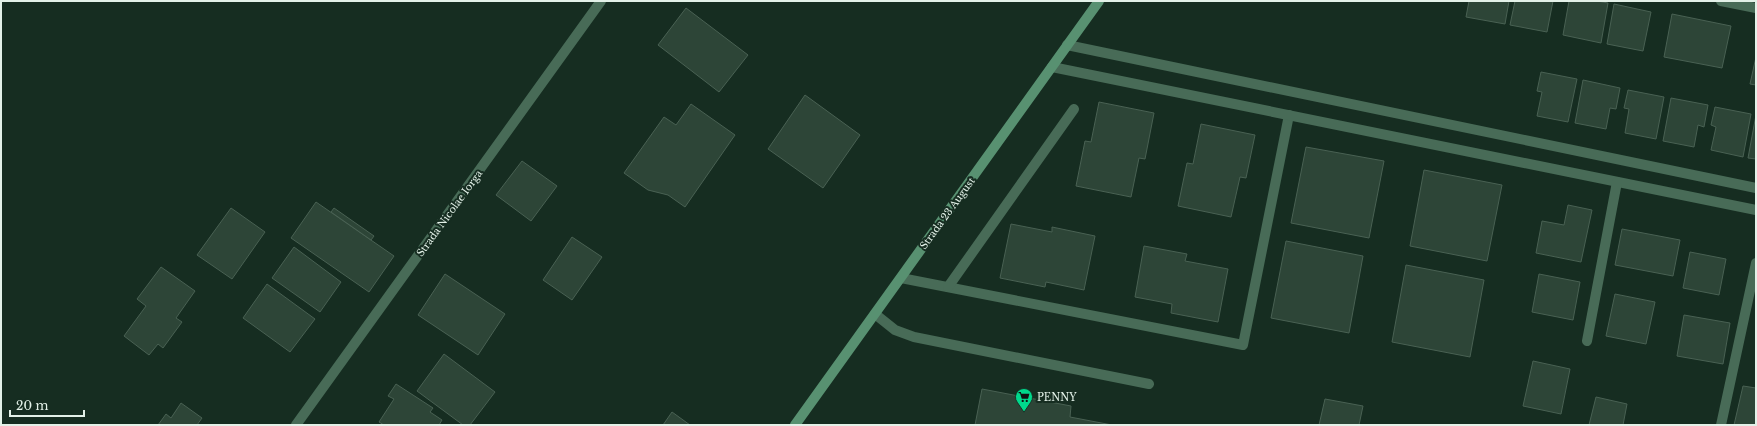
<svg xmlns="http://www.w3.org/2000/svg" width="1757" height="426" font-family="'Libre Baskerville',serif">
	<style>
		.building { fill: #2d4537; stroke: #496153 }
		.lines { fill: none; stroke-linecap: round; stroke-linejoin: round }
		.lane { stroke: #486b57; stroke-width: 10 }
		.street { stroke: #486b57; stroke-width: 10 }
		.secondary { stroke: #589171; stroke-width: 10 }
		.labels { text-anchor: middle; stroke-width: 4; stroke-linejoin: round; paint-order: stroke }
		.street-label { font-size: 10px; fill: #e3f1e8; stroke: #162d21 }
		.poi-label { font-size: 10px; fill: #e3f1e8; stroke: #162d21; text-anchor: start }
	</style>
	<rect width="100%" height="100%" fill="#162d21"/>
	<g class="building">
		<path d="M1469,1H1509L1505,24L1466,17Z"/>
		<path d="M1515,1H1553L1547,32L1510,25Z"/>
		<path d="M1569,1H1597L1608,3L1601,43L1563,35Z"/>
		<path d="M1614,4L1651,12L1643,51L1607,44Z"/>
		<path d="M686,8L748,55L719,92L658,45Z"/>
		<path d="M1672,14L1731,26L1722,68L1664,57Z"/>
		<path d="M1756,57V85L1750,84Z"/>
		<path d="M1541,72L1577,79L1568,122L1537,116L1542,92L1537,91Z"/>
		<path d="M1583,80L1620,88L1616,109L1610,108L1606,129L1575,123Z"/>
		<path d="M1628,90L1664,97L1656,139L1625,133L1629,109L1624,108Z"/>
		<path d="M805,95L860,135L823,188L768,149Z"/>
		<path d="M1671,98L1708,105L1704,127L1698,125L1694,147L1663,141Z"/>
		<path d="M1099,102L1154,113L1145,159L1139,158L1131,197L1076,186L1085,141L1091,142Z"/>
		<path d="M691,104L735,135L685,207L668,195L648,190L624,173L664,117L676,125Z"/>
		<path d="M1715,107L1751,114L1743,157L1711,150L1716,127L1711,125Z"/>
		<path d="M1756,115V159L1748,158Z"/>
		<path d="M1201,124L1255,135L1246,178L1240,177L1231,217L1178,206L1187,163L1193,164Z"/>
		<path d="M1306,147L1384,161L1369,238L1291,223Z"/>
		<path d="M522,161L557,186L531,221L496,195Z"/>
		<path d="M1424,170L1502,185L1487,261L1410,246Z"/>
		<path d="M316,202L394,256L369,292L291,238Z"/>
		<path d="M1568,205L1592,210L1581,262L1536,253L1542,221L1564,225Z"/>
		<path d="M231,208L265,232L232,279L197,255Z"/>
		<path d="M334,208L374,236L371,240L331,212Z"/>
		<path d="M1011,224L1052,232V227L1095,236L1084,290L1046,282L1045,287L1000,278Z"/>
		<path d="M1622,229L1680,240L1673,276L1615,265Z"/>
		<path d="M572,237L602,257L572,300L543,280Z"/>
		<path d="M1286,241L1363,256L1349,333L1271,318Z"/>
		<path d="M1144,246L1187,254L1185,261L1228,269L1218,322L1171,313L1172,304L1135,297Z"/>
		<path d="M294,247L341,282L320,312L272,278Z"/>
		<path d="M1690,252L1726,259L1719,295L1683,288Z"/>
		<path d="M1406,265L1484,280L1470,357L1392,342Z"/>
		<path d="M161,267L195,291L176,318L182,322L163,348L158,344L149,355L124,336L146,306L137,299Z"/>
		<path d="M445,274L505,314L478,355L418,315Z"/>
		<path d="M1539,274L1580,282L1573,320L1532,312Z"/>
		<path d="M267,284L315,319L290,352L243,318Z"/>
		<path d="M1615,294L1655,302L1646,344L1606,336Z"/>
		<path d="M1684,315L1730,323L1723,364L1677,356Z"/>
		<path d="M444,354L495,392L470,425H463L417,391Z"/>
		<path d="M1533,361L1570,369L1561,414L1523,406Z"/>
		<path d="M396,384L433,408L430,412L442,420L439,425H384L379,422L394,399L388,396Z"/>
		<path d="M1743,386L1756,388V425H1734Z"/>
		<path d="M982,389L1071,406L1070,417L1112,425H975Z"/>
		<path d="M1596,397L1627,404L1623,425H1589Z"/>
		<path d="M1325,399L1363,406L1359,425H1319Z"/>
		<path d="M181,403L202,418L197,425H158L166,414L171,418Z"/>
		<path d="M672,412L690,425H663Z"/>
	</g>
	<g class="lines">
		<g class="lane">
			<path d="M901,278L1243,345L1289,115"/>
			<path d="M948,287L1074,109"/>
			<path d="M875,314L895,330L914,337L1149,384"/>
		</g>
		<g class="street">
			<path d="M1721,1L1756,8"/>
			<path d="M1067,45L1756,188"/>
			<path d="M1052,67L1756,210"/>
			<path d="M1587,341L1617,182"/>
			<path d="M296,425L601,1"/>
			<path d="M1721,425L1756,263"/>
		</g>
		<path class="secondary" d="M795,425L1099,1"/>
	</g>
	<defs>
		<symbol id="supermarket-pin" viewBox="-11 -11 22 30"><path d="M0 17L-7.5 6A9.5 9.5 0 1 1 7.5 6Z" fill="#00d98c" stroke="#162d21"/><path d="M-6-5.5h2.5l.6 2H6L4.5 2H-2.5L-4.4-4H-6ZM-1.5 3.2a1.3 1.3 0 1 0 .1 0ZM3 3.2a1.3 1.3 0 1 0 .1 0Z" fill="#111"/></symbol>
	</defs>
	<g fill-rule="evenodd">
		<use href="#supermarket-pin" x="1014" y="387" width="20" height="27"/>
	</g>
	<g class="labels">
		<g class="street-label">
			<text transform="translate(449 213) rotate(-54)" y="4">Strada Nicolae Iorga</text>
			<text transform="translate(947 213) rotate(-54)" y="4">Strada 23 August</text>
		</g>
		<g class="poi-label">
			<text x="1037" y="401">PENNY</text>
		</g>
	</g>
	<rect width="1757" height="426" fill="none" stroke="#e3f1e8" stroke-width="4"/>
	<path d="M10 410v6h74v-6" fill="none" stroke="#e3f1e8" stroke-width="2"/>
	<text x="16" y="410" font-size="12" fill="#e3f1e8" stroke="#162d21" stroke-width="3" paint-order="stroke">20 m</text>
</svg>
